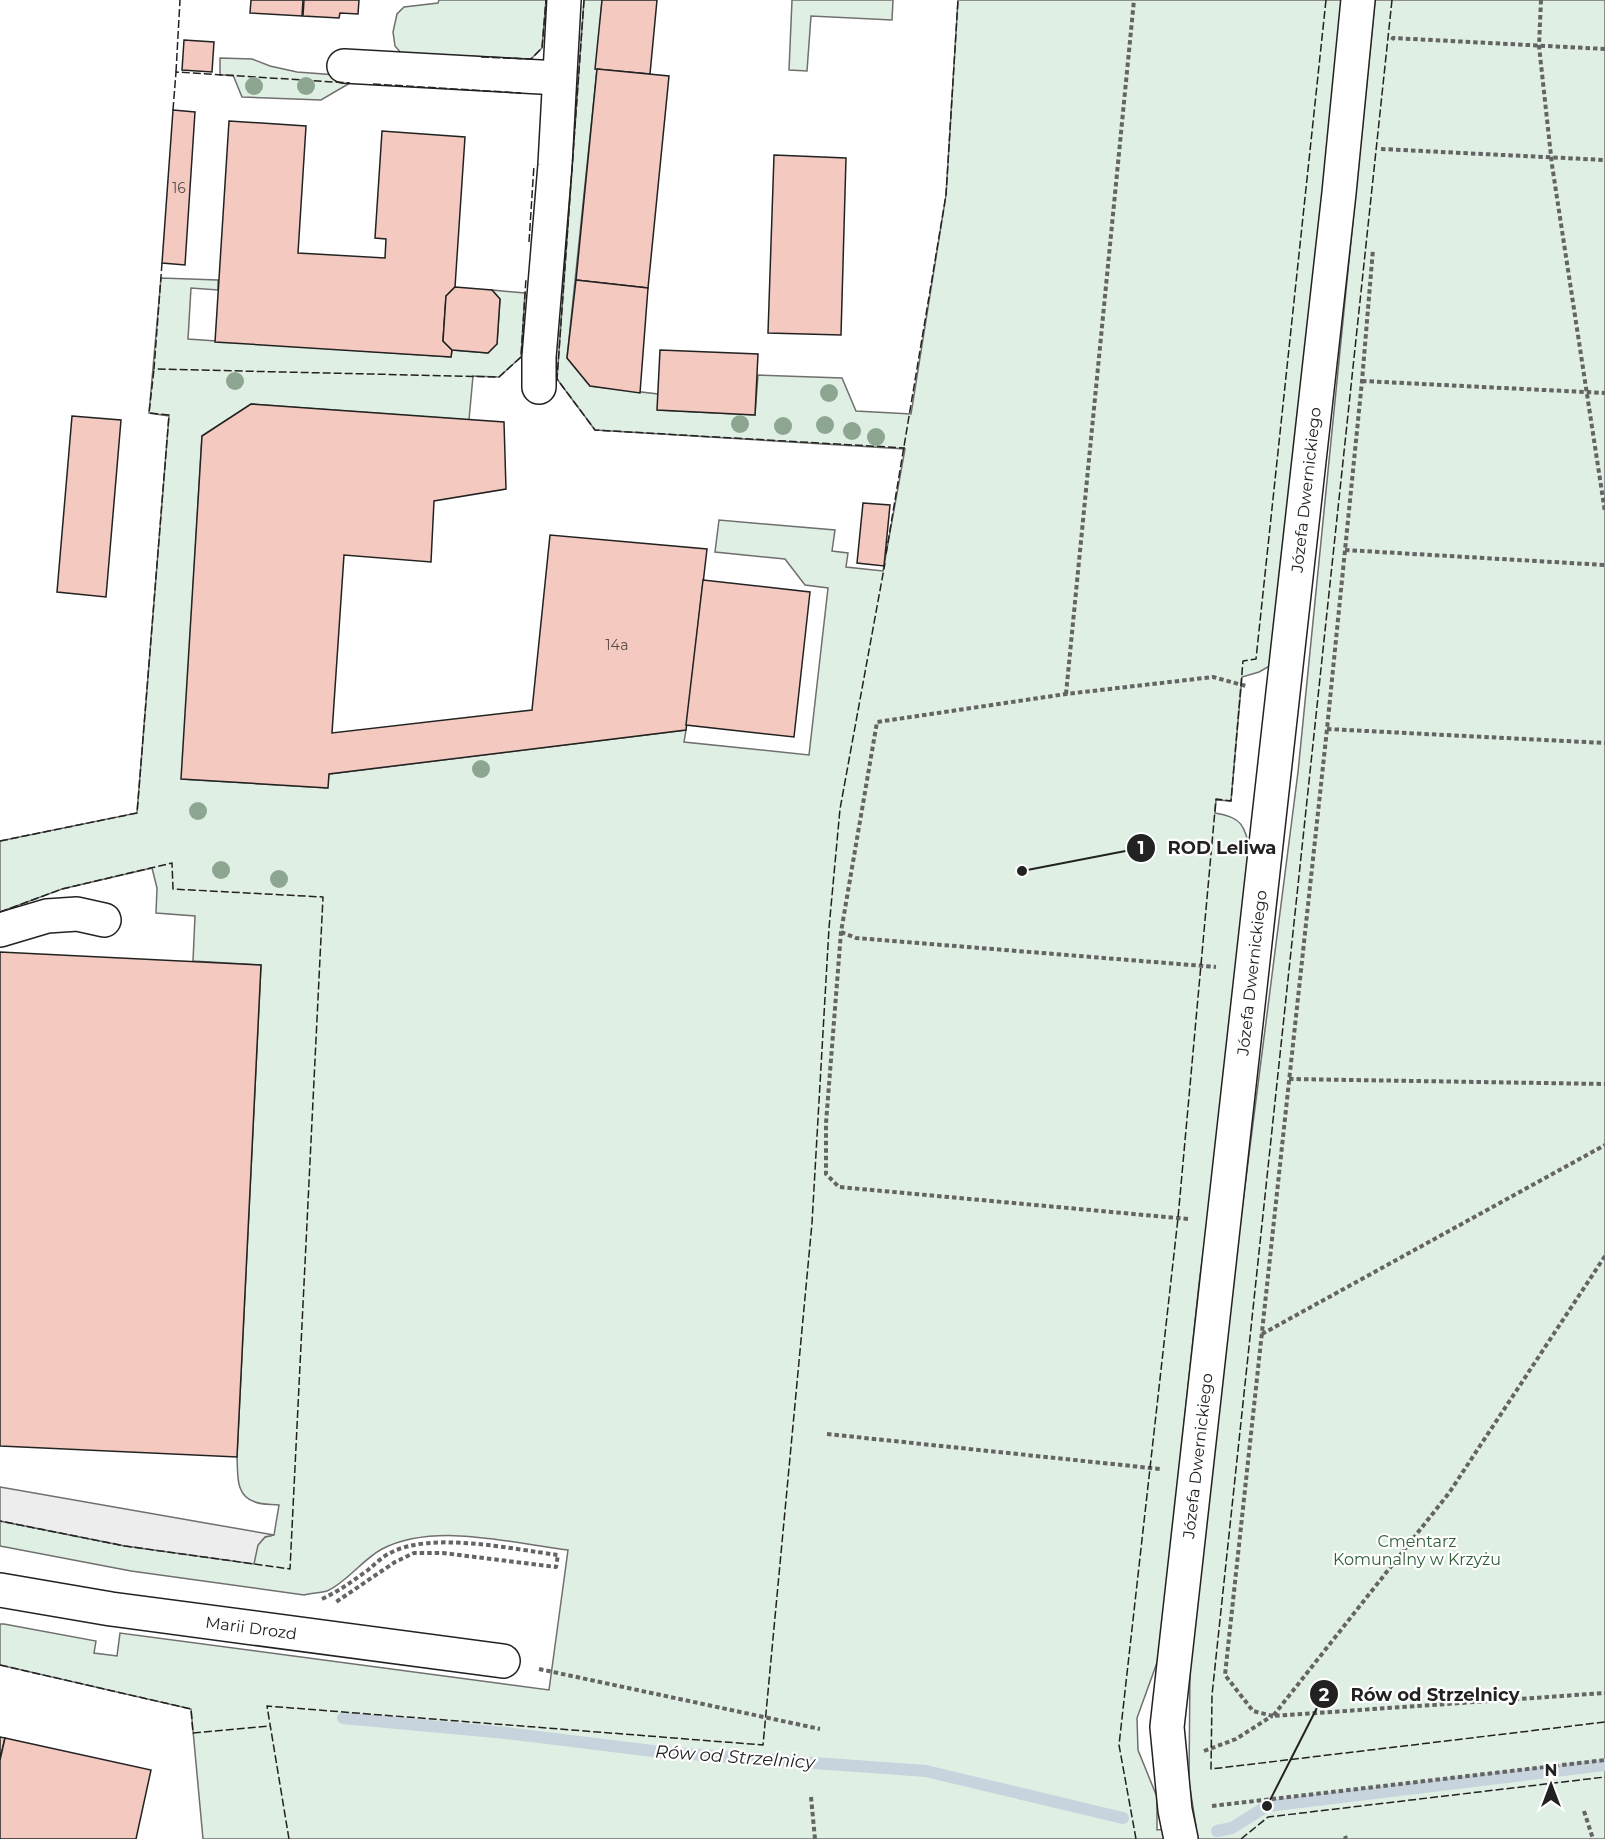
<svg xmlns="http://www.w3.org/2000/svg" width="1605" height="1839" font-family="Montserrat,sans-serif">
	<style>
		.green { fill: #e0efe3; stroke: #6f6f6f; stroke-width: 1.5 }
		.parking { fill: #ededed; stroke: #6f6f6f; stroke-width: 1.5 }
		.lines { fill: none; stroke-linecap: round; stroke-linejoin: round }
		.stream { stroke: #c7d3dd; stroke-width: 12 }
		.building { fill: #f3c9c0; stroke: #222; stroke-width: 1.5 }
		.minor-casing { stroke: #222; stroke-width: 36 }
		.path { stroke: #646464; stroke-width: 4; stroke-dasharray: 4.5 3; stroke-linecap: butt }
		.minor { stroke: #fff; stroke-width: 33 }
		.fence { stroke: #222; stroke-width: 1.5; stroke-dasharray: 8 3; stroke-linecap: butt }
		.tree { fill: #8da692 }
		.labels { text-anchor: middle; stroke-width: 4.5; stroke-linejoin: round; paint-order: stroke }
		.number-label { font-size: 14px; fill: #564c4a }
		.street-label { font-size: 16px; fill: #222; stroke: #fff }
		.park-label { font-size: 16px; fill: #2f5e38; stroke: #fff }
		.water-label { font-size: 18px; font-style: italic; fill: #222; stroke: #fff }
		.leader { fill: none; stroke: #222; stroke-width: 2 }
		.callout-dot { fill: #222; stroke: #fff; stroke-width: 2 }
		.mark-label { font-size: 18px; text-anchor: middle; font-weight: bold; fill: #fff }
		.callout-label { font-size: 18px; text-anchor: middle; font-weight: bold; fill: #222; stroke: #fff; stroke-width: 4.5; stroke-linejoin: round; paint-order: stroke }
	</style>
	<rect width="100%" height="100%" fill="#fff"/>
	<g class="green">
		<path d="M439,0H546L542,48L531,59L401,53L395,46L393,32L397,14L404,7L438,3Z"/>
		<path d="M584,0H602L597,69L567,358L590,386L658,394V410L755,415L758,375L842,378L856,411L911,414L946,195L958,0H1344L1275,663L1259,672L1242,677L1231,801L1216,800L1215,813C1242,817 1244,825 1250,850L1232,1034L1199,1284L1159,1657L1137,1718L1138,1750L1157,1797V1830L1196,1826L1189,1782L1190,1666L1230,1303L1298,772L1375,0H1605V1839H203L191,1709L0,1665V1624H4L96,1641L94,1653L117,1656L120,1633L549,1690L568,1550C511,1543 435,1522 382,1549C363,1559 346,1583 327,1591C320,1593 311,1593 304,1595L131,1571L0,1546V1521L125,1546L258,1545L265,1537L274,1535L279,1505C272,1504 262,1505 255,1502C235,1496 238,1474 237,1457L261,965L193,961L195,916L156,913L157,888L152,868L62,889L0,912V841L137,813L169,416L149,413L161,278L218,280V290L191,288L188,339L451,357L452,350L488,353L497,344L500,299L492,290L525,293L521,357L499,377L473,376L469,420L251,404L202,436L182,779L327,788L329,774L686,730L684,742L809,755L828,588L805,585L785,559L715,552L719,520L835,530L832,551L848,553L846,567L883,571L905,449L595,430L557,379Z"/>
		<path d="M792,0H893L892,20L811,16L807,71L789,70Z"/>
		<path d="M220,58L252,59L270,66L297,72L350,76V83L321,100L242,97L233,75H220Z"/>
	</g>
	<path class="parking" d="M0,1487L274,1535L265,1537L258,1545L254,1564L125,1546L0,1521Z"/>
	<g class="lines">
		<g class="stream">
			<path d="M343,1718L506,1733L661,1752L926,1771L1123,1818"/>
			<path d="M1217,1831L1232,1828L1267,1806L1605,1765"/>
		</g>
	</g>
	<g class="building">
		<path d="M251,0H303L302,16L250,13Z"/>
		<path d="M304,0H359L358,14L340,13L339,18L303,16Z"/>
		<path d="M602,0H657L650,74L595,69Z"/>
		<path d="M184,40L214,42L212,72L182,70Z"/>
		<path d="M597,69L669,76L648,288L576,280Z"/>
		<path d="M173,110L195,112L185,265L162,263Z"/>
		<path d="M229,121L306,126L298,253L385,258L386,239L375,238L382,131L465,137L455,287L446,296L443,341L452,350L451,357L215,342Z"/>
		<path d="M774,155L846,158L841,335L768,333Z"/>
		<path d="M576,280L648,288L640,393L590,386L567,358Z"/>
		<path d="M455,287L492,290L500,299L497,344L488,353L452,350L443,341L446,296Z"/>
		<path d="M660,350L758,354L755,415L657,410Z"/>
		<path d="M251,404L504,422L506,489L434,501L431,562L344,555L332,733L532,710L550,535L707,549L686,730L329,774L328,788L181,779L202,436Z"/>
		<path d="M72,416L121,420L106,597L57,592Z"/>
		<path d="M863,503L890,505L884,566L857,563Z"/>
		<path d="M703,580L810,592L794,737L686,725Z"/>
		<path d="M0,952L261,965L237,1457L0,1446Z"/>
		<path d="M0,1737L5,1738L0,1760Z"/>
		<path d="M5,1738L151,1770L136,1839H0V1760Z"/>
	</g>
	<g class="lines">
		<defs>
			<g id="minor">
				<path d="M344,66L559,78"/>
				<path d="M539,387V357L555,165L564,0"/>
				<path d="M0,930L47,916L77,914L104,920"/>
				<path id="s1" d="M0,1590L111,1609L503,1661"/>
				<path id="s2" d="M1181,1839L1175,1810L1167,1727L1339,193L1358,0"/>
			</g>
		</defs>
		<use href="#minor" class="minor-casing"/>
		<g class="path">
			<path d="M1541,0L1539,46L1552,165L1605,512"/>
			<path d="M1392,40L1393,38L1605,49"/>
			<path d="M1381,149L1605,160"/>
			<path d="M1362,381L1605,393"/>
			<path d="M1345,550L1605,565"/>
			<path d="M1066,694L1134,0"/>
			<path d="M1327,729L1605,743"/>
			<path d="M841,932L856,938L1216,967"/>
			<path d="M1289,1079L1605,1084"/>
			<path d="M1188,1219L839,1187L826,1174V1123L841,932L877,722L1066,694L1213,677L1246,686"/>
			<path d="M1605,1256L1449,1493L1273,1716L1605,1693"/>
			<path d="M1262,1334L1605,1145"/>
			<path d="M827,1434L1160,1469"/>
			<path d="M322,1599C339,1591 353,1581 368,1570C375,1564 382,1557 390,1553C431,1531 512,1549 558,1555L556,1567L443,1553H414L395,1562L336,1602"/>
			<path d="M539,1669L820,1729"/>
			<path d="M1273,1716L1253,1711L1225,1675L1327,729L1362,381L1373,249"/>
			<path d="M1204,1751L1236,1739L1272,1716"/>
			<path d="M811,1797L815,1839"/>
			<path d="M1212,1806L1605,1760"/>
			<path d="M1584,1811L1593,1839"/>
			<path d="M1345,1836L1346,1839"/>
		</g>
		<use href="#minor" class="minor"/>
		<g class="fence">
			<path d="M584,0L557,379L595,430L905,448"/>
			<path d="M1392,0L1212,1695L1211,1769L1605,1722"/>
			<path d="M481,57L531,59L542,48L546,0"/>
			<path d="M176,72L180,0"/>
			<path d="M373,84L521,93"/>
			<path d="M173,110L176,72L350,83"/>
			<path d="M529,242L534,165"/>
			<path d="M162,263L154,369L499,377L521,357L526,278"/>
			<path d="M886,554L946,195L958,0"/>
			<path d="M0,841L137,813L169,415L149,413L154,369"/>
			<path d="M0,912L62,889L172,863L173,889L323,897L290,1569L125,1546L0,1521"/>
			<path d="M0,1665L191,1709L193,1733L270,1726"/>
			<path d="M289,1839L267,1706L763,1745L812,1223L829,928L840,809L885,563"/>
			<path d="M1136,1839L1119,1745L1178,1218L1216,799L1231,801L1243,661L1256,659L1326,0"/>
			<path d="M1241,1839L1268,1817L1605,1777"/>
		</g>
	</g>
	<g class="tree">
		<circle cx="254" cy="86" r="9"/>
		<circle cx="306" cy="86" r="9"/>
		<circle cx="235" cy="381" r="9"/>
		<circle cx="829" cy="393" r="9"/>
		<circle cx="740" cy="424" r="9"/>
		<circle cx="825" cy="425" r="9"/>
		<circle cx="783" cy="426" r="9"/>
		<circle cx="852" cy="431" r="9"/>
		<circle cx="876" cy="437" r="9"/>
		<circle cx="481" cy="769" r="9"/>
		<circle cx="198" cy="811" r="9"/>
		<circle cx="221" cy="870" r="9"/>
		<circle cx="279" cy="879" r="9"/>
	</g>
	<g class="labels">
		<g class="number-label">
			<text x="179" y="193">16</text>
			<text x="617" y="650">14a</text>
		</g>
		<g class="street-label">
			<text dy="6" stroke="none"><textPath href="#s2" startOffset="1358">Józefa Dwernickiego</textPath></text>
			<text dy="6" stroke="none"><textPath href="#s2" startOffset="872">Józefa Dwernickiego</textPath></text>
			<text dy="6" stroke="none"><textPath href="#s2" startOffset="386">Józefa Dwernickiego</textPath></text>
			<text dy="6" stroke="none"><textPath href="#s1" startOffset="254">Marii Drozd</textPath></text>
		</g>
		<g class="park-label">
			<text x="1417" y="1547">Cmentarz<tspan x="1417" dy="18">Komunalny w Krzyżu</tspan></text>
		</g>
		<g class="water-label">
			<text transform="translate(735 1757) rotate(4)" y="6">Rów od Strzelnicy</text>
		</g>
	</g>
	<path class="leader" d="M1022 871L1141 848M1267 1806L1324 1694"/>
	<g class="callout-dot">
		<circle cx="1022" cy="871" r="6"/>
		<circle cx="1267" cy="1806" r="6"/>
		<circle cx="1141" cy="848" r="15"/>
		<circle cx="1324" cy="1694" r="15"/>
	</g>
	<g class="mark-label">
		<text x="1141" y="854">1</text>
		<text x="1324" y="1701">2</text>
	</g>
	<g class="callout-label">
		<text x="1222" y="854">ROD Leliwa</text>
		<text x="1435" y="1701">Rów od Strzelnicy</text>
	</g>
	<g transform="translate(1551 1785)" stroke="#ffffff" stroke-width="4.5" paint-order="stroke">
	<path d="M0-4.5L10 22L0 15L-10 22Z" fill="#222222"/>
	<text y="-9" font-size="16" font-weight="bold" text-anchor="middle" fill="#222222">N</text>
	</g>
</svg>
